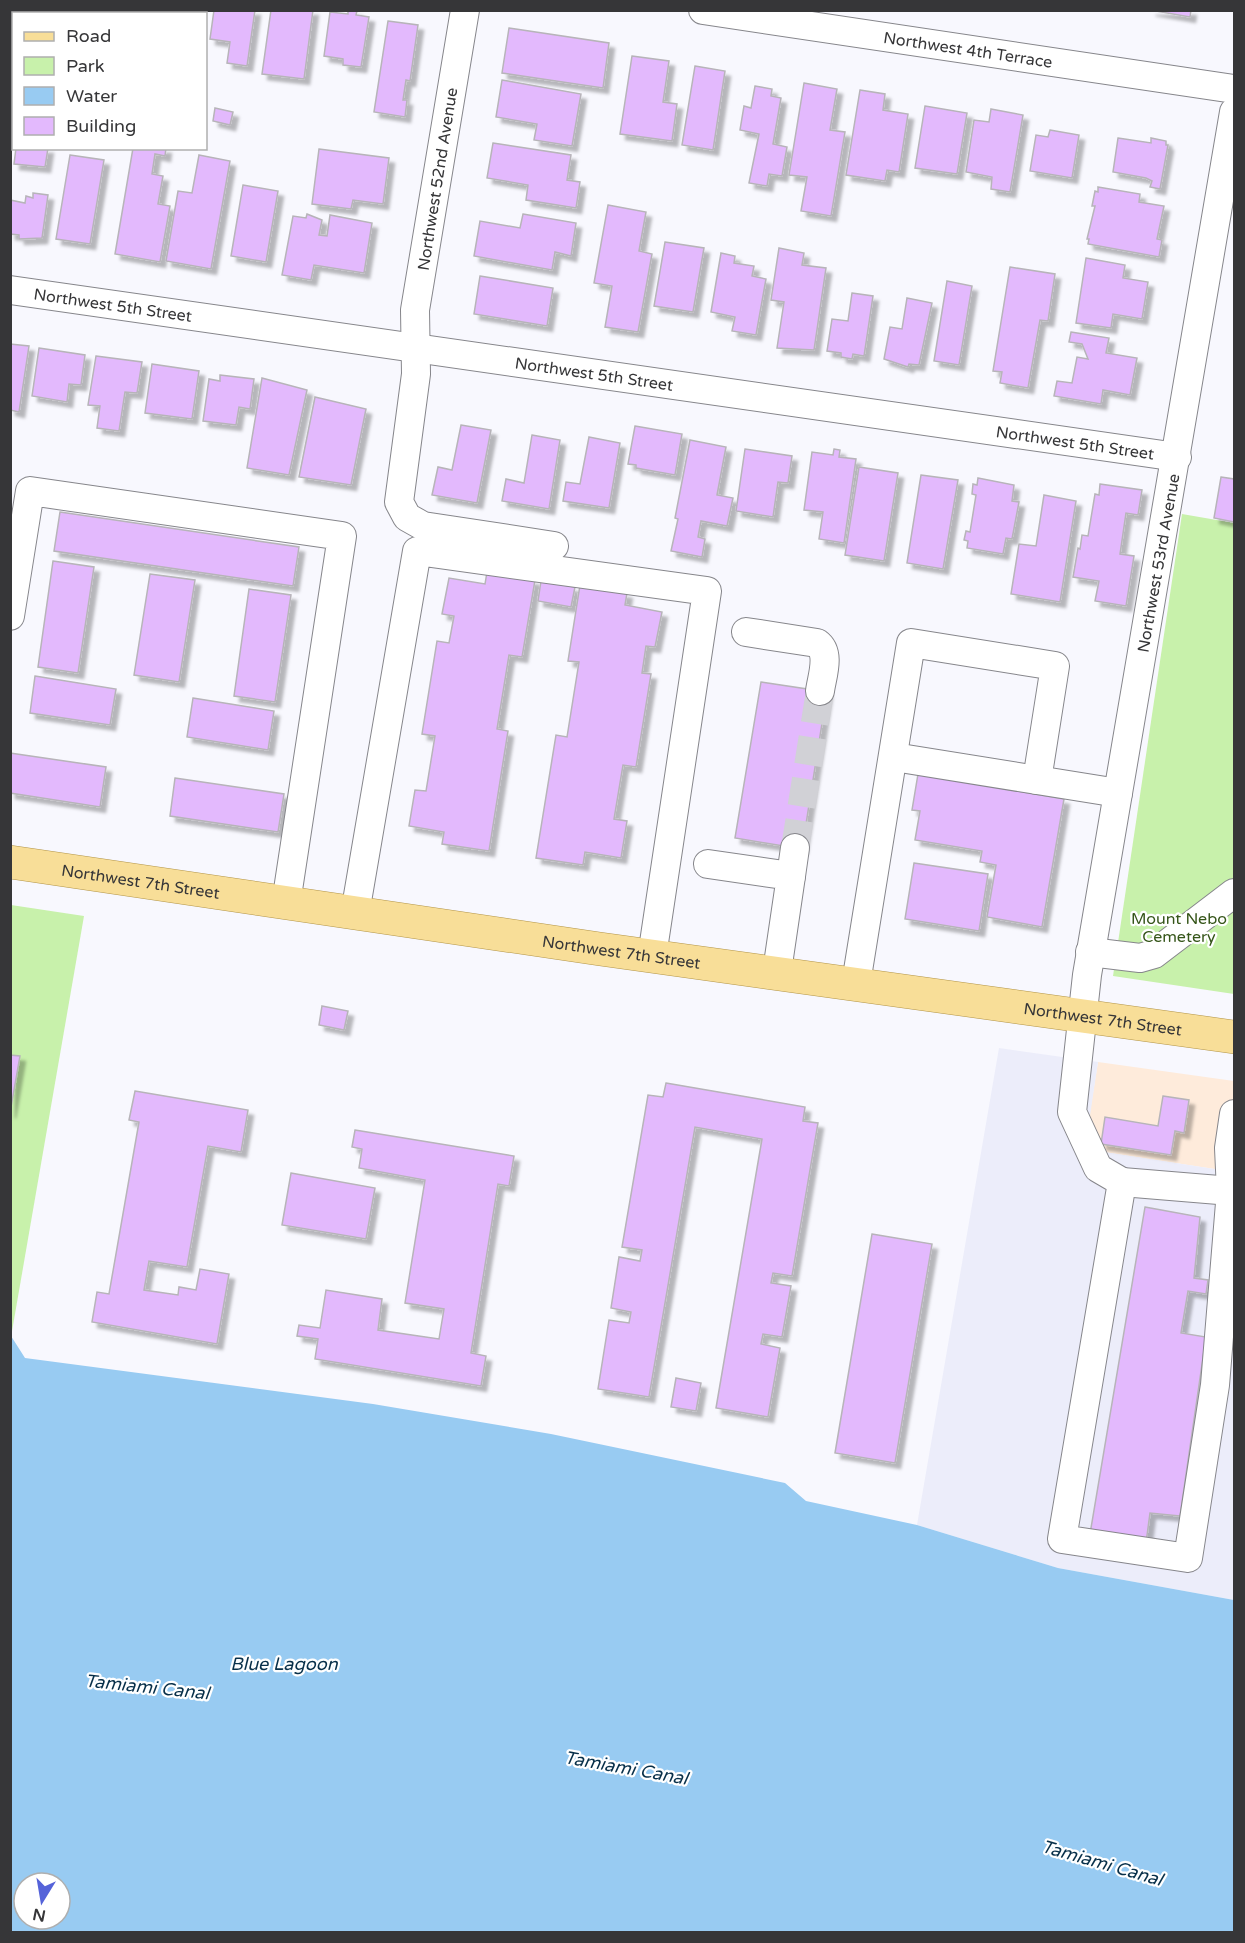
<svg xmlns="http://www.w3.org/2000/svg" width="1245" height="1943" font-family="'Varela Round',sans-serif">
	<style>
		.commercial { fill: #feebdb }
		.built { fill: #ecedfa }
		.green { fill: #c8f1ab }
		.water { fill: #98cbf2; fill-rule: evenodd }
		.building { fill: #e3b9fd; stroke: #b7b4b9; stroke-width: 1.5; filter: url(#shadow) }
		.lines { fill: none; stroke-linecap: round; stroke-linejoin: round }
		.minor-tunnel { stroke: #d1d1d6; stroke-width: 28; stroke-dasharray: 28 14; stroke-linecap: butt }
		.minor-casing { stroke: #86868b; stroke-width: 30 }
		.major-casing { stroke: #b2954a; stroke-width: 34 }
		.minor { stroke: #fff; stroke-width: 28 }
		.major { stroke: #f8de98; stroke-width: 33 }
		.labels { text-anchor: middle; stroke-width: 4.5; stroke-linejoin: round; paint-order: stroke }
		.street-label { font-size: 16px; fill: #363638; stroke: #fff }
		.park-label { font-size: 16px; fill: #36561a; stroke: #fff }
		.water-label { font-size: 18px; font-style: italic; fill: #08304a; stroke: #fff }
	</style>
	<defs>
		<filter id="shadow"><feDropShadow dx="5.5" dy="5.5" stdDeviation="1.5" flood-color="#0004"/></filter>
	</defs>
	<rect width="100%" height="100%" fill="#f8f8fe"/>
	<path class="commercial" d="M1098,1062L1234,1081V1172L1084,1149Z"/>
	<path class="built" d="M999,1048L1098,1062L1085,1149L1234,1172V1600L1058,1568L917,1525Z"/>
	<g class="green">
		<path d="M1182,514L1234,523V994L1113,976Z"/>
		<path d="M11,905L84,916L11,1337Z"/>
	</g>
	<path class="water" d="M11,1336L25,1358L373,1404L551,1434L785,1483L806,1501L917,1525L1058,1568L1234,1600V1932H11ZM24,1883H60V1919H24Z"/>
	<g class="building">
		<path d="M10,10H23V14H14V51L10,50Z"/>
		<path d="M47,10H82L81,14H46Z"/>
		<rect x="106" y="10" width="34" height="4"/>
		<path d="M150,10H184L183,14H149Z"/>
		<path d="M214,10H255L247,66L227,63L230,42L210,39Z"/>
		<path d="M271,10H313L304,79L262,74Z"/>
		<path d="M348,10L357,11L356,15L369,17L361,67L343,65V59L324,56L330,12L348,14Z"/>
		<path d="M1150,10H1191L1190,17Z"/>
		<path d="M388,21L418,25L410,81L406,80L403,100H407L405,117L374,112Z"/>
		<path d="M509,28L609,43L603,88L502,73Z"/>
		<path d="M632,56L669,61L663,102L677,104L672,141L620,134Z"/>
		<path d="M695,66L725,71L713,150L682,145Z"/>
		<path d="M502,80L581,94L572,146L534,140L537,124L496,117Z"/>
		<path d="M804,83L837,89L830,130L845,132L831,216L801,211L807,177L789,175Z"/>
		<path d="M755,86L772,89L771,96L781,98L773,144L787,147L782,176L769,174L767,186L749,183L759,134L740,130L744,106L751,108Z"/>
		<path d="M860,90L885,94L883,110L908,114L899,172L887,170L885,181L846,175Z"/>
		<path d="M925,106L967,113L957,174L915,168Z"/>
		<path d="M215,108L233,112L230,125L213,121Z"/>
		<path d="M991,109L1023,115L1010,192L991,189L992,177L966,172L974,120L989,122Z"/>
		<path d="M1050,130L1079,135L1072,178L1030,171L1036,135L1048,137Z"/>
		<path d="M1118,138L1151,143V138L1166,141V145H1168L1160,189L1150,187L1152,181L1146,178L1113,172Z"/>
		<path d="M493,143L571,155L567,180L580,182L576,208L526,200L528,185L487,178Z"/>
		<path d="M16,148H48L45,167L14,164Z"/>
		<path d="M133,148H166L165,156L155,154L152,174L163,176L158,204L170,206L160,262L115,254Z"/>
		<path d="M319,149L389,158L383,204L353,200L351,209L312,204Z"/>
		<path d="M70,155L104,160L90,244L56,239Z"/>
		<path d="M199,155L230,161L211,269L166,261L178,191L192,193Z"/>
		<path d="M243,185L278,191L266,262L231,256Z"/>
		<path d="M1098,187L1140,194L1139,202L1164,206L1157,239L1162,240L1159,257L1088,244L1089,239H1087L1095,206H1092L1095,191L1098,192Z"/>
		<path d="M33,193L48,195L42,238L19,239V235L10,234V200L25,203L26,196L33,198Z"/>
		<path d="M608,205L646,212L639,251L652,254L638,332L605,327L612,286L594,283Z"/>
		<path d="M307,214L322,220L319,235L327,236L330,215L372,223L364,273L314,265L311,280L282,275L293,216L306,218Z"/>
		<path d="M523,214L576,223L571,256L555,252L552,270L474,256L480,221L520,228Z"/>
		<path d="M665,242L704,248L693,312L654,306Z"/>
		<path d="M779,248L804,253L802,265L826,268L814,350L777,348L784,302L771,300Z"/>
		<path d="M721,253L735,256L734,263L754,266L752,276L766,279L756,335L732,331L735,317L711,312Z"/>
		<path d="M1086,258L1125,265L1123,278L1148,282L1142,319L1113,314L1111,328L1076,323Z"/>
		<path d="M1010,267L1055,274L1048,321L1040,320L1028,388L1000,383L1002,372L993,371Z"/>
		<path d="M480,276L553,288L547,326L474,314Z"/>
		<path d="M947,281L972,286L959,365L934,361Z"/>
		<path d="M852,293L873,296L864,356L853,354L852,359L841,357V353L827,351L832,319L848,321Z"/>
		<path d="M907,298L932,303L919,365L909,364L908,367L884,359L890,327L902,329Z"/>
		<path d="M1071,332L1109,338L1106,353L1137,358L1130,395L1103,390L1101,404L1054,396L1057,381L1072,383L1077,357L1088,359L1082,344L1069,342Z"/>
		<path d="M10,344L29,346L19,412L10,410Z"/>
		<path d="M39,348L85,355L81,385L69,384L67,402L32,396Z"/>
		<path d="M96,356L142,362L137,393L125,392L119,431L97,428L100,406L88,405Z"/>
		<path d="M152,364L199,371L192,419L145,413Z"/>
		<path d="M220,375L254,379L250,409L239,407L236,425L203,421L209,379L220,381Z"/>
		<path d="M262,378L307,390L289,475L247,468Z"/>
		<path d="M315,397L366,409L351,485L299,477Z"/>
		<path d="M461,425L491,430L477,503L432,495L438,467L452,470Z"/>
		<path d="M635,426L682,434L675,475L636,468V465L628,464Z"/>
		<path d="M532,435L560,440L549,509L502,501L506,479L524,483Z"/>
		<path d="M589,437L620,443L609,508L563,501L566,482L580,484Z"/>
		<path d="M690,440L726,447L717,495L733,498L727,526L701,521L698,537L705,539L702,557L671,551L678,519L675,518Z"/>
		<path d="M745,449L792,456L788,483L778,482L773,517L736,511Z"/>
		<path d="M834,449L840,450L839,457L856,459L844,543L819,539L823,512L804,510L812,452L833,455Z"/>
		<path d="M859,467L898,473L884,561L845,555Z"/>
		<path d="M921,475L958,480L943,569L907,563Z"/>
		<path d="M1221,477L1234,479V522L1214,518Z"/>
		<path d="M978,478L1014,485L1012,501L1019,502L1012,539L1006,538L1003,554L967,548L968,541L964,540L966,531L970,532L976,495L972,494L973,484L977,485Z"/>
		<path d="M1100,484L1142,490L1138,515L1126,513L1120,554L1134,556L1126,606L1095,601L1099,581L1073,577L1078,548L1080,549L1082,535L1088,536L1095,494L1099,495Z"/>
		<path d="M1044,495L1076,501L1060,602L1011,594L1019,544L1036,546Z"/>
		<path d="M60,512L299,547L293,586L54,551Z"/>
		<path d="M53,561L94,567L78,673L38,667Z"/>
		<path d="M487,572L535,580L522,657L509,655L497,729L508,731L489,851L442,844L444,832L409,826L415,790L426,791L435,736L422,734L437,641L449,643L454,616L442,614L449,578L485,584Z"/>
		<path d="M150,574L195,580L179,682L134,675Z"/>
		<path d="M541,581L575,587L571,607L538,601Z"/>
		<path d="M580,585L627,593L625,605L662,612L655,647L646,646L642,673L651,674L636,767L623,765L614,819L627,821L621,858L585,852L583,865L536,858L556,735L567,737L579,662L568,661Z"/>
		<path d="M249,589L291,595L275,702L234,696Z"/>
		<path d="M35,676L116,689L110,725L30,713Z"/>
		<path d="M761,682L827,692L802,849L735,838Z"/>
		<path d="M193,698L274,711L268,750L187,737Z"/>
		<path d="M10,753L106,767L100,807L10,793Z"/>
		<path d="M918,774L1064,799L1042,927L987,917L996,865L980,862L982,851L915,840L920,811L912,810Z"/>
		<path d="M175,778L284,794L278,832L170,816Z"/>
		<path d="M914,863L988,874L979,931L905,919Z"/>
		<path d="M322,1006L348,1011L344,1030L319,1025Z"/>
		<path d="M10,1055L20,1056L10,1113Z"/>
		<path d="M666,1083L805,1107L803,1121L818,1123L792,1276L773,1273L771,1283L791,1286L782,1337L763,1334L761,1344L780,1348L768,1417L716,1408L762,1139L695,1127L649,1397L598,1389L609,1320L629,1323L631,1312L611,1308L619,1257L640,1261L642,1250L622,1247L648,1095L663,1097Z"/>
		<path d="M135,1091L248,1110L241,1152L208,1146L187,1267L149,1261L144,1290L178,1295L179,1287L196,1290L200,1269L229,1274L217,1344L92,1322L97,1292L109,1294L139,1122L129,1120Z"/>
		<path d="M1163,1096L1189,1100L1184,1133L1175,1131L1171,1155L1101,1144L1105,1117L1158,1126Z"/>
		<path d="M355,1130L514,1156L509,1186L498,1184L471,1353L486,1356L481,1386L315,1359L318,1339L297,1336L299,1325L320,1328L326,1290L382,1299L378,1330L439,1339L444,1309L405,1303L425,1180L359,1168L362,1149L352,1147Z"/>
		<path d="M291,1173L375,1188L366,1239L282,1225Z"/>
		<path d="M1145,1207L1200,1217L1194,1278L1208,1280L1206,1294L1188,1291L1181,1333L1206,1337L1180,1516L1150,1513L1146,1543L1090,1534Z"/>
		<path d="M872,1234L932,1244L895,1463L835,1453Z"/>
		<path d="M676,1378L701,1383L696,1411L671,1407Z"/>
	</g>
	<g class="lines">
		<path class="minor-tunnel" d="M795,848L820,691"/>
		<defs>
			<g id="minor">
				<path d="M465,10L415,310L416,374L399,502L407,517L423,526L554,546"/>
				<path id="s1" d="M703,10L1234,89"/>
				<path d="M1234,112L1087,975L1072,1112L1098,1168L1122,1182L1062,1539L1188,1558L1215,1385L1231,1191L1229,1148L1234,1114"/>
				<path id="s2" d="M10,290L1177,457"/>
				<path d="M10,616L30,491L342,536L286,903"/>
				<path d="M746,632L817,643C831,653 822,676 820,691"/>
				<path d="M894,757L1037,780"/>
				<path d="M708,864L791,876L777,971"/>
				<path d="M791,876L795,848"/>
				<path d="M355,913L417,551L707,591L652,956"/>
				<path d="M1090,952L1140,958L1154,954L1234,893"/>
				<path d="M856,983L911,643L1055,666L1037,780L1118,793"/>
				<path d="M1122,1182L1231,1191"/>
			</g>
			<g id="major">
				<path id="s3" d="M10,862L600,949L1234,1037"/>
			</g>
		</defs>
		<use href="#minor" class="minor-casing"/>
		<use href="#major" class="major-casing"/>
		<use href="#minor" class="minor"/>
		<use href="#major" class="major"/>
	</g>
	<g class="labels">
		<g class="street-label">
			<text dy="6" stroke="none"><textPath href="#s1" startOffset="268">Northwest 4th Terrace</textPath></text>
			<text transform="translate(437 179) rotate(-81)" y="6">Northwest 52nd Avenue</text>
			<text dy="6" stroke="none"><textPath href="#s2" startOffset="104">Northwest 5th Street</textPath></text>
			<text dy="6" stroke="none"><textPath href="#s2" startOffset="590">Northwest 5th Street</textPath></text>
			<text dy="6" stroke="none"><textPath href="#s2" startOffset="1076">Northwest 5th Street</textPath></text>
			<text transform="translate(1158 563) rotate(-80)" y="6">Northwest 53rd Avenue</text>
			<text dy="6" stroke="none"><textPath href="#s3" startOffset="132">Northwest 7th Street</textPath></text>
			<text dy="6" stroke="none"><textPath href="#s3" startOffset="618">Northwest 7th Street</textPath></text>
			<text dy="6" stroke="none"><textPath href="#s3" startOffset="1104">Northwest 7th Street</textPath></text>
		</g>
		<g class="park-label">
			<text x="1179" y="924">Mount Nebo<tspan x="1179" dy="18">Cemetery</tspan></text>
		</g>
		<g class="water-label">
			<text x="284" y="1670">Blue Lagoon</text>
			<text transform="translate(147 1687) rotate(6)" y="6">Tamiami Canal</text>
			<text transform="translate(626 1768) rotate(10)" y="6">Tamiami Canal</text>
			<text transform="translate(1102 1863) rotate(16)" y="6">Tamiami Canal</text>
		</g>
	</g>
	<rect width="1245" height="1943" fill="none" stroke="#363638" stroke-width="24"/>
	<rect x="12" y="12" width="195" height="138" fill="#ffffff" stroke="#afafaf" stroke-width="1.5"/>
	<rect x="24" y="32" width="30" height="9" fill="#f8de98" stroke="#afafaf" stroke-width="1.5"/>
	<text x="66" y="42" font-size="18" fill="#363638">Road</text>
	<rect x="24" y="57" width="30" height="18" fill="#c8f1ab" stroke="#afafaf" stroke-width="1.5"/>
	<text x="66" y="72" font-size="18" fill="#363638">Park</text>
	<rect x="24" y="87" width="30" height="18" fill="#98cbf2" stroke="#afafaf" stroke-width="1.5"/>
	<text x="66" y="102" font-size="18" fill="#363638">Water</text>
	<rect x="24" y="117" width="30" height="18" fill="#e3b9fd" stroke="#afafaf" stroke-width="1.5"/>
	<text x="66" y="132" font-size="18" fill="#363638">Building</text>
	<g transform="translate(42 1901) rotate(191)"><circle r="28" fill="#ffffff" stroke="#afafaf" stroke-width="1.5"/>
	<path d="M0-4.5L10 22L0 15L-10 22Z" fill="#5563d9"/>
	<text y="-9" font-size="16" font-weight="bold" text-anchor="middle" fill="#363638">N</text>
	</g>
</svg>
